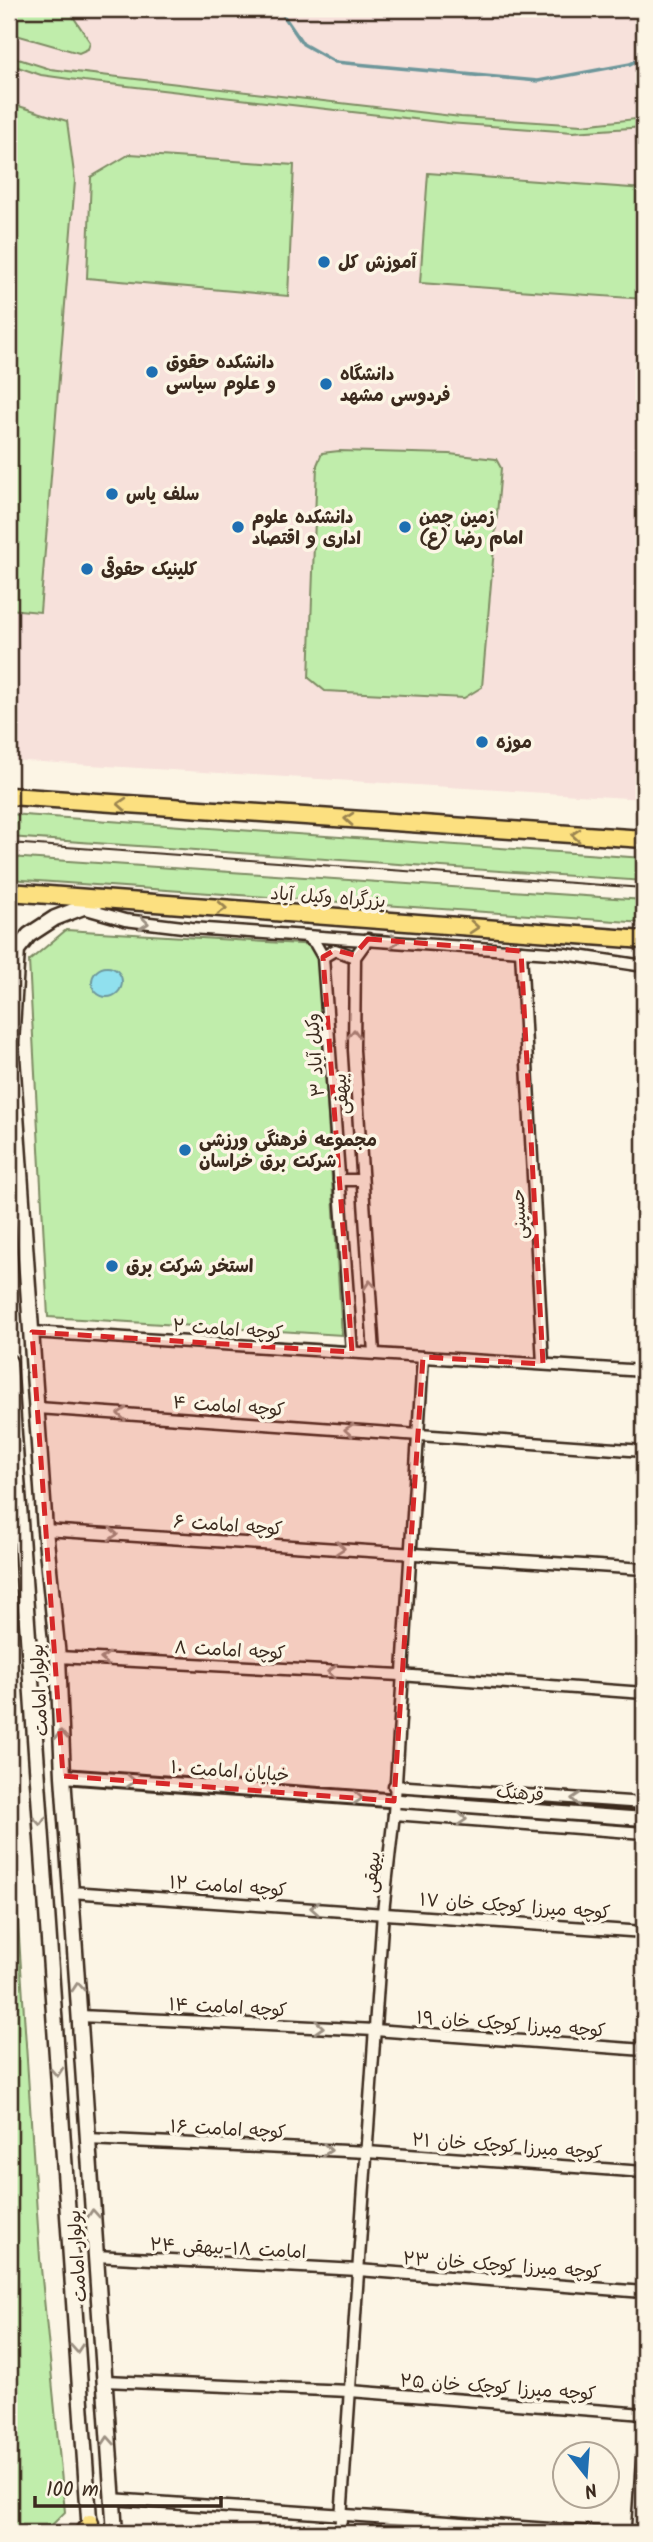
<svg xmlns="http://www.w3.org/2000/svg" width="653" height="2542" font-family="Kalam,'Playpen Sans Arabic',sans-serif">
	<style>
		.built { fill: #f7e1db }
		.green { fill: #c0edab; stroke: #7e8c64; stroke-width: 2 }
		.water { fill: #90e0ee; stroke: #6e979b; stroke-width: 2 }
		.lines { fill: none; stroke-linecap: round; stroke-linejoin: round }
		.stream { stroke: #6e979b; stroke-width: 3.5 }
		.minor-casing { stroke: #3b2a1e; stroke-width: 15 }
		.tertiary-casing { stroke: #3b2a1e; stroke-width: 18 }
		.secondary-casing { stroke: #3b2a1e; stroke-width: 19 }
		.primary-casing { stroke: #3b2a1e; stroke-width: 21 }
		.trunk-casing { stroke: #3b2a1e; stroke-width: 21 }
		.minor { stroke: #fcf5e5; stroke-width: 10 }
		.tertiary { stroke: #fcf5e5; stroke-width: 12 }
		.secondary { stroke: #fcf5e5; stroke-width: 14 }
		.primary { stroke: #fce080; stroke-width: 16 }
		.trunk { stroke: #fce080; stroke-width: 16 }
		.tram { stroke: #3b2a1e; stroke-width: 2 }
		.oneway { stroke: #9c854f }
		.oneway2 { stroke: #9c9082 }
		.marked { fill: #d62828; fill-opacity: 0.2; stroke: #d62828; stroke-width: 5; stroke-dasharray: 14 9; stroke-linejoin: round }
		.poi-dot { fill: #1f6fb2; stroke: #fcf5e5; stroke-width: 2.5 }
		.labels { text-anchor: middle; stroke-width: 7; stroke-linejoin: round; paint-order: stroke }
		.poi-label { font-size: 18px; font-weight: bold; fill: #3b2a1e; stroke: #fcf5e5; text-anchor: start }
		.street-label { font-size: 18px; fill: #3b2a1e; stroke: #fcf5e5 }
	</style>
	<rect width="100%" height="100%" fill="#fcf5e5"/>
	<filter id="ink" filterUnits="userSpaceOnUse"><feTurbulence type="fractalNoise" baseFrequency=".0143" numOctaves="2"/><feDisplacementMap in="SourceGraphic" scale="14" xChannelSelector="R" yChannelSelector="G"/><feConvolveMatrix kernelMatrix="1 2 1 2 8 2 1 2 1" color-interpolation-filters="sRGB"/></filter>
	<g filter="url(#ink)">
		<path class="built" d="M9,9H644V799L9,760Z"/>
		<g class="green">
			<path d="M9,9H68L90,42L88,49L79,53L9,33Z"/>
			<path d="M9,56L50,69L461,117L582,125L644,118V127L573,132L448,123L84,81L41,75L9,64Z"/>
			<path d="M9,103L67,121L75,181L40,612L9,609Z"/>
			<path d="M130,154L294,165L288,296L87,278L91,177Z"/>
			<path d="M428,173L644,189V299L420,283Z"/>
			<path d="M339,451L449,454L496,459L501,468L482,687L464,698L325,691L309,678L317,465L322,453Z"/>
			<path d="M9,814L644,858V881L9,837Z"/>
			<path d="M9,857L644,900V923L9,879Z"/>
			<path d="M66,930L317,945L342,1335L48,1317L29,961Z"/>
			<path d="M9,1785L40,2258L65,2512L44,2533H9Z"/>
		</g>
		<circle class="water" cx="107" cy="982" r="15"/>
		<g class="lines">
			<path class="stream" d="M279,9L303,44L335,62L538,81L630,64L644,57"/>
			<defs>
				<g id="minor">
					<path d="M79,907L125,920L191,928L565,954L644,966"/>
					<path d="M306,936L315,943L323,957L352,1352"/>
					<path d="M368,939L355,957L354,1050L374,1353"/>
					<path d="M521,951L543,1364"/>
					<path d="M323,957L335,950L355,957"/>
					<path d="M339,1180H362"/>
					<path d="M32,1332L644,1371"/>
					<path d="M38,1408L644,1451"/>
					<path d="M45,1530L644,1569"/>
					<path d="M58,1657L400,1675L644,1693"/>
					<path d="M394,1786L644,1803"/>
					<path d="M394,1814L644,1833"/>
					<path d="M71,1892L644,1932"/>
					<path d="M80,2016L375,2030L644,2050"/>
					<path d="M88,2139L367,2152L644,2172"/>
					<path d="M96,2256L358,2270L644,2292"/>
					<path d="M104,2381L350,2391L644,2414"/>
					<path d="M111,2499L608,2533"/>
					<path d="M340,2533L383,1912L394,1814L423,1357"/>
					<path d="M637,2533L644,2431"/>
				</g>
				<path id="tertiary" d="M63,1776L644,1819"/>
				<g id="secondary">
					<path d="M99,901L55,918L29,935L17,950L11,1043L45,1530L58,1657L63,1776L115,2533"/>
					<path d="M9,1362L90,2533"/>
				</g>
				<path id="primary" d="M83,2533L90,2523"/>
				<g id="trunk">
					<path d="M9,796L644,839"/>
					<path d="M9,892L644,940"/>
				</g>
			</defs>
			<use href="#minor" class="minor-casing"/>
			<use href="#tertiary" class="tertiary-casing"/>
			<use href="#secondary" class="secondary-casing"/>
			<use href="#primary" class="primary-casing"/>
			<use href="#trunk" class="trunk-casing"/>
			<use href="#minor" class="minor"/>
			<use href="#tertiary" class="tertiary"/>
			<use href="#secondary" class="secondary"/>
			<use href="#primary" class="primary"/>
			<use href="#trunk" class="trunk"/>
			<path class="tram" d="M9,843L644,888"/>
		</g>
		<defs><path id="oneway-chevron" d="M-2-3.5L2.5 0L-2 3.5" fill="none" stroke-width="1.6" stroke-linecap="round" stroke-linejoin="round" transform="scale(1.75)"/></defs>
		<g class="oneway">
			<use href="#oneway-chevron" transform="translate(122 804) rotate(-176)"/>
			<use href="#oneway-chevron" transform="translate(349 819) rotate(-176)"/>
			<use href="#oneway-chevron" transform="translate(576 835) rotate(-176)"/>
			<use href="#oneway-chevron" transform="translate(222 908) rotate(4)"/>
			<use href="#oneway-chevron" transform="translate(474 927) rotate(4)"/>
		</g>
		<g class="oneway2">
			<use href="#oneway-chevron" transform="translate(144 923) rotate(6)"/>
			<use href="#oneway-chevron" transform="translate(395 941) rotate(4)"/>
			<use href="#oneway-chevron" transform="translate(354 1034) rotate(-89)"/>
			<use href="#oneway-chevron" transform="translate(370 1285) rotate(-94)"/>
			<use href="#oneway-chevron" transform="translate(122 1414) rotate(-176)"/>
			<use href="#oneway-chevron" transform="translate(349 1430) rotate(-176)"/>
			<use href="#oneway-chevron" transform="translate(113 1534) rotate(4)"/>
			<use href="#oneway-chevron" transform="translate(340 1548) rotate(4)"/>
			<use href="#oneway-chevron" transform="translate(105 1659) rotate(-177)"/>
			<use href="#oneway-chevron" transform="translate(332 1672) rotate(-177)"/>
			<use href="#oneway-chevron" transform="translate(61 1735) rotate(-93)"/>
			<use href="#oneway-chevron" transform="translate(131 1781) rotate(4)"/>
			<use href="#oneway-chevron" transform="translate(358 1798) rotate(4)"/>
			<use href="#oneway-chevron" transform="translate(576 1799) rotate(-176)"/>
			<use href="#oneway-chevron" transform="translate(462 1819) rotate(4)"/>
			<use href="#oneway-chevron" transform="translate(40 1821) rotate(86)"/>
			<use href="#oneway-chevron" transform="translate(315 1908) rotate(-176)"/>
			<use href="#oneway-chevron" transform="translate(78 1987) rotate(-94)"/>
			<use href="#oneway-chevron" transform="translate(319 2027) rotate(3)"/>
			<use href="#oneway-chevron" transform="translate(57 2072) rotate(86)"/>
			<use href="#oneway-chevron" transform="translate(327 2150) rotate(3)"/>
			<use href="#oneway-chevron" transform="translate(93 2214) rotate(-94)"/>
			<use href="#oneway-chevron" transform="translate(77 2348) rotate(86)"/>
			<use href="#oneway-chevron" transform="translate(108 2441) rotate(-94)"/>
		</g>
	</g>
	<path class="marked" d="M368,939L521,951L543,1364L423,1357L394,1801L63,1776L32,1332L352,1352L323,957L335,950L354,955Z"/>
	<g class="poi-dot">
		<circle cx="324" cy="262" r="7"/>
		<circle cx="152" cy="372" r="7"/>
		<circle cx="326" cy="384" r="7"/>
		<circle cx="112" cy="494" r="7"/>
		<circle cx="238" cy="527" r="7"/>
		<circle cx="405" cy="527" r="7"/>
		<circle cx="87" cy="569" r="7"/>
		<circle cx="482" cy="742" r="7"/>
		<circle cx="185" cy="1150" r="7"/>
		<circle cx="112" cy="1266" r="7"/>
	</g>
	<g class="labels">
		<g class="poi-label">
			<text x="338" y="268">آموزش کل</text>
			<text x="166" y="368">دانشکده حقوق<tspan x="166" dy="21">و علوم سیاسی</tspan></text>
			<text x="340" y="380">دانشگاه<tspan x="340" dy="21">فردوسی مشهد</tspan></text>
			<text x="126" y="500">سلف یاس</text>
			<text x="252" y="523">دانشکده علوم<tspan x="252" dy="21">اداری و اقتصاد</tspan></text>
			<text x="419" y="523">زمین چمن<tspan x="419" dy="21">امام رضا (ع)</tspan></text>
			<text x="101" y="575">کلینیک حقوقی</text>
			<text x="496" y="748">موزه</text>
			<text x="199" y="1146">مجموعه فرهنگی ورزشی<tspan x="199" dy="21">شرکت برق خراسان</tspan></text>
			<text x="126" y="1272">استخر شرکت برق</text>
		</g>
		<g class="street-label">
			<text transform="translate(328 897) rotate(4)" y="6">بزرگراه وکیل آباد</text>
			<text transform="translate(315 1055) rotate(-94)" y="6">۳ وکیل آباد</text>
			<text transform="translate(341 1094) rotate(-94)" y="6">بیهقی</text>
			<text transform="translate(519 1214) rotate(-93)" y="6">حسینی</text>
			<text transform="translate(228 1329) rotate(4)" y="6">کوچه امامت ۲</text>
			<text transform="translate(229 1406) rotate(4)" y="6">کوچه امامت ۴</text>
			<text transform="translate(228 1525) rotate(4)" y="6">کوچه امامت ۶</text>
			<text transform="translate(230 1650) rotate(3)" y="6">کوچه امامت ۸</text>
			<text transform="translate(39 1690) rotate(-93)" y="6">بولوار امامت</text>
			<text transform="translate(230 1771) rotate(4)" y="6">خیابان امامت ۱۰</text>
			<text transform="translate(520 1793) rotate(4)" y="6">فرهنگ</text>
			<text transform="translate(372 1872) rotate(-84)" y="6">بیهقی</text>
			<text transform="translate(228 1886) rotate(4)" y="6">کوچه امامت ۱۲</text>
			<text transform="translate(515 1906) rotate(4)" y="6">کوچه میرزا کوچک خان ۱۷</text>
			<text transform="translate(228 2007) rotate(3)" y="6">کوچه امامت ۱۴</text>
			<text transform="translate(511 2024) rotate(4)" y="6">کوچه میرزا کوچک خان ۱۹</text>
			<text transform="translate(228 2129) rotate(3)" y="6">کوچه امامت ۱۶</text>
			<text transform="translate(507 2146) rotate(4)" y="6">کوچه میرزا کوچک خان ۲۱</text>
			<text transform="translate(228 2248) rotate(3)" y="6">امامت ۱۸-بیهقی ۲۴</text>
			<text transform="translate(77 2256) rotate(-94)" y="6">بولوار امامت</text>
			<text transform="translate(502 2265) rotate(4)" y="6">کوچه میرزا کوچک خان ۲۳</text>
			<text transform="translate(498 2387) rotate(4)" y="6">کوچه میرزا کوچک خان ۲۵</text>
		</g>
	</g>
	<rect width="653" height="2542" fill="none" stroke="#fcf5e5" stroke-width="35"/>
	<rect x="18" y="18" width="618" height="2507" fill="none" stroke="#3b2a1e" stroke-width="2.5" filter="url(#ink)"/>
	<g transform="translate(586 2475) rotate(163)"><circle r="33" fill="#fcf5e5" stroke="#afa495" stroke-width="2"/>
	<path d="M0-5L12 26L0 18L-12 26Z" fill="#1f6fb2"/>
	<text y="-10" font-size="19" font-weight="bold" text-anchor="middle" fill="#3b2a1e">N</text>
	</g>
	<path d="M35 2496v10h186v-10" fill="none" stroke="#3b2a1e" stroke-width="3.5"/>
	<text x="46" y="2496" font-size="21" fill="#3b2a1e" stroke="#fcf5e5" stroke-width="5" paint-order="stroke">100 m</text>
</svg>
